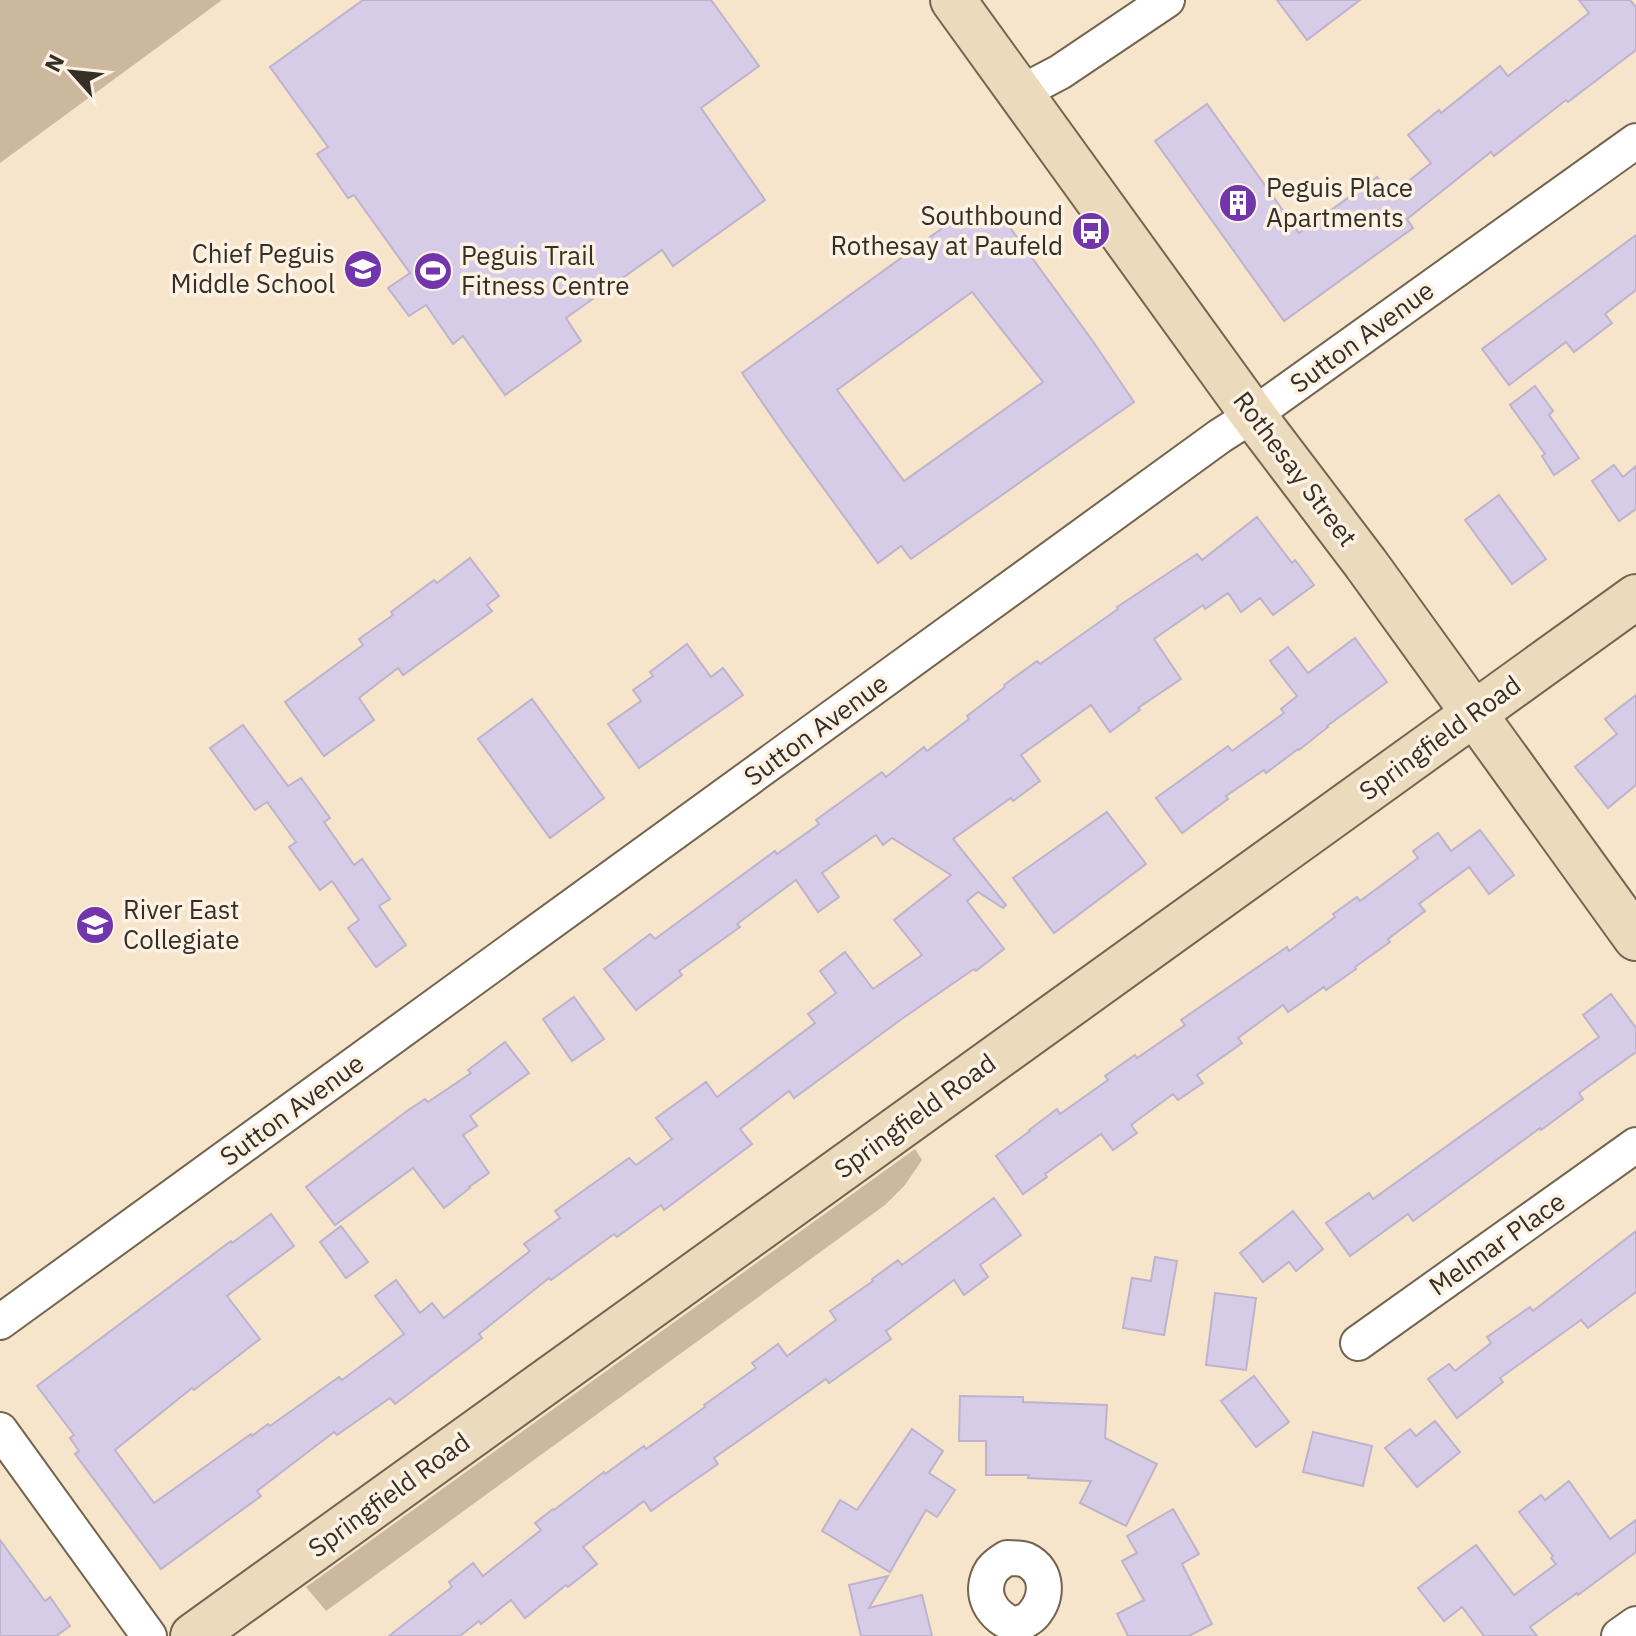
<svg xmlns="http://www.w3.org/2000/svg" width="1636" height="1636" font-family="'IBM Plex Sans',sans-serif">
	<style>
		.green { fill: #cbb89d }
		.building { fill: #d7cce7; stroke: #beb3cd; stroke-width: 2; fill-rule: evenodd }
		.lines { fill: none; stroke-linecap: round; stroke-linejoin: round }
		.street-casing { stroke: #73644e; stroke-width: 38 }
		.secondary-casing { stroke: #73644e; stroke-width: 48 }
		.street { stroke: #fff; stroke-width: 34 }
		.secondary { stroke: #ebdabc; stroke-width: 44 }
		.labels { text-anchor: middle; stroke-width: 7; stroke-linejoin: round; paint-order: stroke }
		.poi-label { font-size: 26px; fill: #362f26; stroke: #fdf2e3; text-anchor: start }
		.street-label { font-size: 26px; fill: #362f26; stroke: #fdf2e3 }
	</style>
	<rect width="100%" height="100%" fill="#f6e4cb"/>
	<g class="green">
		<path d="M0,0H222L0,163Z"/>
		<path d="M915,1149L922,1160L905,1185L885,1205L326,1611L306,1587Z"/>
	</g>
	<g class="building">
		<path d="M363,0H711L759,66L701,108L765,200L673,266L662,250L566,318L581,341L505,395L463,336L453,344L426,305L409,316L388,288L410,273L354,195L348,198L317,154L328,147L270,67Z"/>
		<path d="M1277,0H1360L1307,40Z"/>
		<path d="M1579,0H1630L1636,7V50L1568,102L1566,100L1494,156L1491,152L1407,219L1413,228L1284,321L1155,141L1207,104L1299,233L1377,177L1390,196L1431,163L1408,135L1439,110L1441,113L1500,66L1508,76L1589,13Z"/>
		<path d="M997,210L1092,340L1134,402L911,559L901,546L878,563L784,434L742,373L962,214L972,225ZM972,292L1043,382L904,481L837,390Z"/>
		<path d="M1636,235V290L1605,314L1612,323L1574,352L1566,342L1509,385L1482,349Z"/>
		<path d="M1535,386L1553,411L1549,415L1579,458L1554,475L1542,456L1545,454L1510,405Z"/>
		<path d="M1614,465L1623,477L1636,466V509L1619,521L1592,481Z"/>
		<path d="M1499,495L1546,559L1512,584L1465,520Z"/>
		<path d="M1257,517L1292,563L1295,560L1314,585L1273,615L1260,598L1241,612L1228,593L1205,609L1203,605L1154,639L1181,679L1138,708L1140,710L1110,732L1091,705L1021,755L1040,781L1013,801L1011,798L953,839L1006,905L1003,908L978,892L967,901L1004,949L976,971L974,969L903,1018L794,1098L789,1091L740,1129L752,1144L664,1210L661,1205L617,1237L614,1234L551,1280L549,1278L479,1334L482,1338L395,1404L390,1398L337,1435L334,1432L257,1491L261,1496L161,1569L75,1454L79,1451L70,1438L74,1435L37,1386L231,1241L232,1243L271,1214L294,1246L227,1296L260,1339L194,1390L192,1388L115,1450L154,1503L251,1434L252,1436L268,1424L270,1426L339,1377L342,1380L404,1334L375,1296L396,1280L420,1313L432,1303L444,1318L530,1251L524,1244L560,1218L555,1211L629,1158L636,1165L672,1139L656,1118L706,1082L717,1097L815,1023L808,1014L836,993L820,971L845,952L873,989L922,955L894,920L951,875L892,838L883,845L876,835L822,873L839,897L818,912L796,880L737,924L740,927L679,971L682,975L636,1010L604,969L650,934L655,939L775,851L777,854L819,824L816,820L882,772L886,777L924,747L927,751L969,719L967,716L1005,687L1004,685L1037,661L1040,664L1118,609L1117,607L1197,554L1202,560Z"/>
		<path d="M470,558L499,596L487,605L492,611L403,675L398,668L359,698L374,720L324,756L285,702L363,645L359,639L393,615L391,612L434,580L437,583Z"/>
		<path d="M1355,638L1387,682L1327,726L1328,727L1299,750L1298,749L1266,773L1264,770L1226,796L1228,799L1182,833L1156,798L1228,746L1232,751L1284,713L1281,709L1297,696L1270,661L1288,647L1308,673Z"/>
		<path d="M687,644L711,677L723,668L743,695L639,768L608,724L641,701L633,690L653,676L650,672Z"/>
		<path d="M1636,695V785L1608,808L1575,767L1617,734L1605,719Z"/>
		<path d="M532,699L604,798L550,838L478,739Z"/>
		<path d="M243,725L288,786L301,778L330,818L324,822L354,865L362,859L390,899L379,906L406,945L376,967L348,928L359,920L332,881L320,890L289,847L296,842L267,802L255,810L210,748Z"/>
		<path d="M1107,812L1146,864L1054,933L1013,878Z"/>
		<path d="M1480,830L1514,875L1489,894L1469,867L1419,904L1425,911L1388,939L1390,942L1355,967L1356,969L1326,990L1324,987L1288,1012L1283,1005L1238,1038L1242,1043L1197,1075L1203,1083L1178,1100L1173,1094L1131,1125L1137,1133L1113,1150L1101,1134L1045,1174L1047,1177L1023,1194L996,1156L1030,1131L1029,1130L1057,1109L1060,1114L1108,1080L1105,1076L1135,1055L1137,1058L1185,1025L1181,1020L1287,947L1289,951L1335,917L1333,914L1357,897L1360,901L1418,858L1413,851L1438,833L1451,851Z"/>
		<path d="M1611,994L1636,1028V1052L1579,1093L1583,1099L1541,1130L1540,1128L1413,1221L1408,1214L1350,1256L1326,1223L1369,1193L1373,1199L1599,1037L1583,1015Z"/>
		<path d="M574,997L604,1039L572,1061L543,1019Z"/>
		<path d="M505,1042L529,1073L470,1116L477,1126L463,1135L489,1173L469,1187L470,1188L444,1208L413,1168L335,1225L306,1187L407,1111L425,1099L428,1102L471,1073L468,1070Z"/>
		<path d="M994,1198L1021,1235L980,1265L988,1277L964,1295L954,1280L886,1331L891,1339L829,1383L826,1379L714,1458L718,1464L689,1484L651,1511L644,1501L583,1547L597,1564L568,1587L566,1585L525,1618L511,1600L481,1624L479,1621L460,1636H389L452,1587L449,1582L473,1563L483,1576L541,1530L535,1523L553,1509L554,1510L604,1472L605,1474L644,1446L646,1449L705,1407L704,1405L756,1368L752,1363L778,1344L787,1356L836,1320L830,1311L873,1281L872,1279L898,1260L902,1265Z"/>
		<path d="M1293,1211L1323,1249L1296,1271L1289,1262L1263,1282L1240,1253Z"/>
		<path d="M341,1226L368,1262L346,1278L320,1242Z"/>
		<path d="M1636,1231V1292L1588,1328L1581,1320L1500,1378L1503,1382L1457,1418L1428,1379L1449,1364L1455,1371L1491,1343L1487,1337L1530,1307L1533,1311Z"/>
		<path d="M1155,1257L1177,1261L1164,1335L1123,1328L1132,1278L1151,1281Z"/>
		<path d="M1215,1293L1256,1298L1246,1370L1206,1365Z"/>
		<path d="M1254,1376L1289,1422L1256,1447L1221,1401Z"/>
		<path d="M960,1396L1023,1397V1402L1107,1405L1105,1438L1157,1464L1126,1526L1080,1503L1091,1481L1028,1478L1029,1475H986V1441H959Z"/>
		<path d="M1435,1421L1460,1452L1417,1487L1385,1448L1410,1429L1416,1436Z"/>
		<path d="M912,1429L943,1451L929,1473L955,1490L937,1517L926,1510L890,1572L822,1531L840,1500L857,1510Z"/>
		<path d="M1313,1432L1372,1446L1363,1486L1303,1472Z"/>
		<path d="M1569,1481L1610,1539L1636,1520V1552L1578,1595L1577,1593L1530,1627L1537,1636H1484L1462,1607L1444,1621L1418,1588L1476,1545L1514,1595L1556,1564L1551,1558L1553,1556L1519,1512L1541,1495L1545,1500Z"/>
		<path d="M1173,1509L1199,1554L1182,1564L1212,1624L1189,1636H1128L1117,1614L1144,1600L1122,1561L1137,1553L1127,1536Z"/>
		<path d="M0,1540L45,1601L50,1597L70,1626L56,1636H0Z"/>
		<path d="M888,1576L869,1608L922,1595L932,1636H861L849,1585Z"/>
	</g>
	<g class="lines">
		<defs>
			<g id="street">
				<path d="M1020,93L1060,72L1167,0"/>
				<path d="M0,1322L1220,436L1253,415L1636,141"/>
				<path d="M1358,1343L1636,1145"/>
				<path d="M0,1430L149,1636"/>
				<path d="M1007,1558C1013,1558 1021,1558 1026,1560C1049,1571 1048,1598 1033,1615C1029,1620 1022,1622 1016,1625C992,1618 977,1593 992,1570C996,1565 1002,1561 1007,1558Z"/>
				<path d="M1619,1636L1636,1624"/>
			</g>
			<g id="secondary">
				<path d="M953,0L1253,415L1366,564L1636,938"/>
				<path d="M193,1636L1636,597"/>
			</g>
		</defs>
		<use href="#street" class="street-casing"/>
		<use href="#secondary" class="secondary-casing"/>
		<use href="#street" class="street"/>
		<use href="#secondary" class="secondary"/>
	</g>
	<defs>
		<symbol id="building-disc" viewBox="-11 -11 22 22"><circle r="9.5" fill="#7235ab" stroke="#fdf2e3"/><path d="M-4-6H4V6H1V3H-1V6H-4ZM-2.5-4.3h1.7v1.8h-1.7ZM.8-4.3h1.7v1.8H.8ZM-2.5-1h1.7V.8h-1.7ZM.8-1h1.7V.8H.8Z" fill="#fff"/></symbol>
		<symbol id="bus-disc" viewBox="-11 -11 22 22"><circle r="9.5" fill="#7235ab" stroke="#fdf2e3"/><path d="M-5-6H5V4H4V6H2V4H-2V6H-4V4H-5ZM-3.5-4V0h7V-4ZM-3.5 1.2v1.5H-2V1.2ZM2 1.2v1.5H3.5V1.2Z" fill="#fff"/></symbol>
		<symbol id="school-disc" viewBox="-11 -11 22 22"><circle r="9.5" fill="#7235ab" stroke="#fdf2e3"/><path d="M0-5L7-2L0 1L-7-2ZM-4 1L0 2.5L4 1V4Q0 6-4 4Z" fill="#fff"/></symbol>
		<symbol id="stadium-disc" viewBox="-11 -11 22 22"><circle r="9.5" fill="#7235ab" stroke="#fdf2e3"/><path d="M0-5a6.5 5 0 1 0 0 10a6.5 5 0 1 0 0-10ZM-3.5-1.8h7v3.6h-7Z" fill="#fff"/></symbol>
	</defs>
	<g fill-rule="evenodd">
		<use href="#building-disc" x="1216" y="181" width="44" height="44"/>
		<use href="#bus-disc" x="1069" y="209" width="44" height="44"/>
		<use href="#school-disc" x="341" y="247" width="44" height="44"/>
		<use href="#stadium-disc" x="411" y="249" width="44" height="44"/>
		<use href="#school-disc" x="73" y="903" width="44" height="44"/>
	</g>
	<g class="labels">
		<g class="poi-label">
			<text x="1266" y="197">Peguis Place<tspan x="1266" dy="30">Apartments</tspan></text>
			<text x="1063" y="225" text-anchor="end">Southbound<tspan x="1063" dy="30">Rothesay at Paufeld</tspan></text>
			<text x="335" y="263" text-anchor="end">Chief Peguis<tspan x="335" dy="30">Middle School</tspan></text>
			<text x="461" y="265">Peguis Trail<tspan x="461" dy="30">Fitness Centre</tspan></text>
			<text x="123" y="919">River East<tspan x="123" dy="30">Collegiate</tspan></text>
		</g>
		<g class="street-label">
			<text transform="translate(1362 337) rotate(-36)" y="9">Sutton Avenue</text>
			<text transform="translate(1295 469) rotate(53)" y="9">Rothesay Street</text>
			<text transform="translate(816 730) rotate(-36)" y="9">Sutton Avenue</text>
			<text transform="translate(1440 738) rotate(-36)" y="9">Springfield Road</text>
			<text transform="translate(292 1110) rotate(-36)" y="9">Sutton Avenue</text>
			<text transform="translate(915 1116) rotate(-36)" y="9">Springfield Road</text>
			<text transform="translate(1497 1244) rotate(-35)" y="9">Melmar Place</text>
			<text transform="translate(389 1495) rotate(-36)" y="9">Springfield Road</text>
		</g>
	</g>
	<g transform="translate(72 72) rotate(297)" stroke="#fdf2e3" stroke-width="6" paint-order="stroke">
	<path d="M0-6L14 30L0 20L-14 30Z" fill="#362f26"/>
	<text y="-12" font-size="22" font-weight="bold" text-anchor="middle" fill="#362f26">N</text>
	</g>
</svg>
